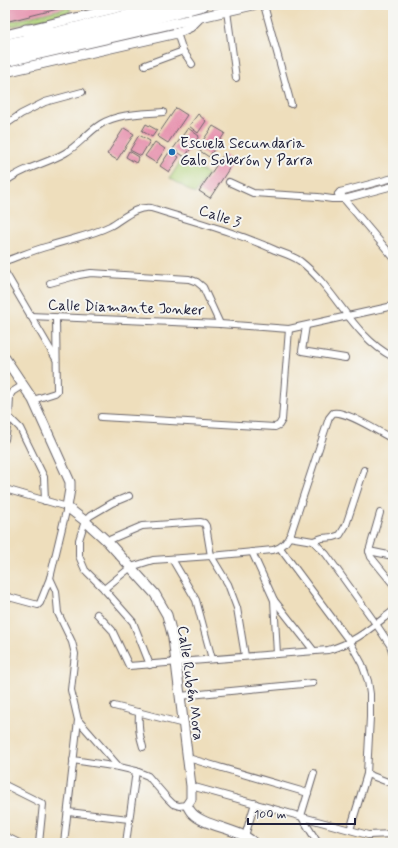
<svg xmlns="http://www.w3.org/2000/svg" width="398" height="848" font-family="Mynerve,sans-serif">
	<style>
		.park { fill: #b2d47c; stroke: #6a7b5c }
		.garden { fill: url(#garden-furrows); stroke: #6a7b5c }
		.building { fill: #e691ad }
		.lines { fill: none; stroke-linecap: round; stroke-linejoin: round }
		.street-casing { stroke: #696468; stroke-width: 8 }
		.secondary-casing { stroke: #696468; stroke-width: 11 }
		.highway-casing { stroke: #696468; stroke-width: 13 }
		.street { stroke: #fff; stroke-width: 6 }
		.secondary { stroke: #fff; stroke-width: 9 }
		.highway { stroke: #fff; stroke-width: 11 }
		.poi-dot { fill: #1f6fb2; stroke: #f6f6f2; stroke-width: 1.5 }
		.labels { text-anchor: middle; stroke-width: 4; stroke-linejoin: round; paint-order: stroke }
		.poi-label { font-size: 15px; fill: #22223b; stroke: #f6f6f2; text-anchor: start }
		.street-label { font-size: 15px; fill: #22223b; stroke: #f6f6f2 }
	</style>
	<defs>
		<pattern id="garden-furrows" width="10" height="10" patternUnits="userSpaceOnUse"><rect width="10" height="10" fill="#b2d47c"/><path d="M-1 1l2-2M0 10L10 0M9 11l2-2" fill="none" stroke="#99b66c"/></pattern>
	</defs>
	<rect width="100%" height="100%" fill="#f6f6f2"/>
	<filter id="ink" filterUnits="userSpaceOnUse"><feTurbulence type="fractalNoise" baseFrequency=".025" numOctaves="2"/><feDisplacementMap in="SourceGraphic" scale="8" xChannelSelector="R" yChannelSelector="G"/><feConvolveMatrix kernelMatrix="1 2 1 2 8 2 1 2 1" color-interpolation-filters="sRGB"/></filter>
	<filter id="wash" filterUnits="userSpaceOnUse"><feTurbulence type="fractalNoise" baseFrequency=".012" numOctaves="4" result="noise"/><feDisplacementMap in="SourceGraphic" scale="16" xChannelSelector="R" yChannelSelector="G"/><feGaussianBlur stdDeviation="0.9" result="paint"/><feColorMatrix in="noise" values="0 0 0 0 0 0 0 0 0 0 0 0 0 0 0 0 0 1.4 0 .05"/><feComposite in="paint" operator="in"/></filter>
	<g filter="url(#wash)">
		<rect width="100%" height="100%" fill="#eedebc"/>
		<path class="park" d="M182,159L208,174L195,194L170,178Z"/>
		<path class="garden" d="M70,7V12L5,28V23Z"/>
		<g id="blocks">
			<g class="building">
				<path d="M5,5H70V6L5,22Z"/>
				<path d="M176,108L187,115L168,143L157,136Z"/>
				<path d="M198,114L206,121L198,133L189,126Z"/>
				<path d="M146,124L157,130L152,137L142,131Z"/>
				<path d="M213,126L225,133L209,157L197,149Z"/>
				<path d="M124,128L134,134L117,160L107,154Z"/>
				<path d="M188,128L199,136L185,157L173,149Z"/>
				<path d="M139,135L150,141L141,156L130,150Z"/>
				<path d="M155,142L165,149L156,163L145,156Z"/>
				<path d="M129,151L139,157L136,163L126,157Z"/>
				<path d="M170,151L179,157L169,172L160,166Z"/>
				<path d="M224,154L234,161L210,198L199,191Z"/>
			</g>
		</g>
	</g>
	<g filter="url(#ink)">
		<use href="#blocks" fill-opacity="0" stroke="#696468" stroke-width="1"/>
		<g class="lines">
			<defs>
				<g id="street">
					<path d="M264,5L291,104"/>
					<path d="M227,11L236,78"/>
					<path d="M177,33L183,51L192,64"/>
					<path d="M145,65L183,51"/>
					<path d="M5,125L21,114L45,102L82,92"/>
					<path d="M5,182C22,168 46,164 65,153C79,145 88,132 101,124C119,113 143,114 163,112"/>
					<path d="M229,182L253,193L318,197L332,199H344L393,186"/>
					<path d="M340,192L344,199L393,257"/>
					<path d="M338,194L340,192L393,178"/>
					<path d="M5,261C20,256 34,250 49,246C69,239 90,236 110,226C123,219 135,206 151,208C192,221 236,232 275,250C283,253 293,256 300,261C336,289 352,336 393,357"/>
					<path d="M5,272L56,359"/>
					<path d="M50,283L79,275L91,273L189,279L197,282L203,287L220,324"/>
					<path d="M30,316L220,324L289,329L393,306"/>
					<path d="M306,326L302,351L345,358"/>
					<path d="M33,400L55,393L57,391L56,318"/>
					<path d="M9,417L20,428L44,477L45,501"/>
					<path d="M101,417L275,427L279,425L282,420L289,329"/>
					<path d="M5,439L9,417L10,396L12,392L23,385"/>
					<path d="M5,489L67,507L50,578L40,603L38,605L5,596"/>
					<path d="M129,496L112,503L90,516L85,521L79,540V556L85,570L104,589L133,622L150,665"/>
					<path d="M380,513L369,551L371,557L393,584"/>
					<path d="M289,537L313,541L326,554L376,624L390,645L393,654"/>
					<path d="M107,541L142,526L200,522L204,523L206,526L211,556L228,584L237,608L245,656"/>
					<path d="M313,541L322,538L334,537L340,535L346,525L364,470"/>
					<path d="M280,548L350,642L362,664L368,681L370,694V717L367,774L350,830"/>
					<path d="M369,551L393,556"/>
					<path d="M252,552L274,600L277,654"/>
					<path d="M172,559L196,600L212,659"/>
					<path d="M50,578L56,591L58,613L72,642L75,654L71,690L78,720L119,767L136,771L148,776L167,798L173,804L179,806L187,805"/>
					<path d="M104,589L131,567L153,560L211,556L273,550C283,547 287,542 291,533L329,418L333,413C346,410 380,433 393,439"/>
					<path d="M274,600L314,651"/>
					<path d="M97,614L112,630L129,666L328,650C355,643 372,627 393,611"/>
					<path d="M180,696L313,683"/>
					<path d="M114,706L184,724"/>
					<path d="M139,712C138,725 139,735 143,747"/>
					<path d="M188,758L308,793"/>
					<path d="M73,760L119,767"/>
					<path d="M314,773L301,816L318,843"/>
					<path d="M367,774L393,784"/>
					<path d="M5,785L43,804L39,843"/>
					<path d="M191,786L368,835L393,834"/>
					<path d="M68,812L129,819"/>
					<path d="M5,836L19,843"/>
					<path d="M245,836L255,803"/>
					<path d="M64,843L78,720"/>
					<path d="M126,843L136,771"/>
				</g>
				<g id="secondary">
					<path d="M5,35L129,5"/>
					<path d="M5,62L253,5"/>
					<path d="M5,72L177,33L190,27L198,19"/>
					<path d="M5,358L33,400L70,482V489L67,507L85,521L107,541L155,594L167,615L173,638L191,786V799L187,805C188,807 190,811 192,813C205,827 239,828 254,843"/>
				</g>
				<g id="highway">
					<path d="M26,30L48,31"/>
					<path d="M5,45L171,5"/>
					<path d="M5,54L129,25L203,5"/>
				</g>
			</defs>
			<use href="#street" class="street-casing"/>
			<use href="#secondary" class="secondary-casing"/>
			<use href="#highway" class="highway-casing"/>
			<use href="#street" class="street"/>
			<use href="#secondary" class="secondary"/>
			<use href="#highway" class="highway"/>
		</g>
	</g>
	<circle class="poi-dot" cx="172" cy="152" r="4"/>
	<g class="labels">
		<g class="poi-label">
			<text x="180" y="148">Escuela Secundaria<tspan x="180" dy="17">Galo Soberón y Parra</tspan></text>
		</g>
		<g class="street-label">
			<text transform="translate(220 216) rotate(18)" y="5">Calle 3</text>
			<text transform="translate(126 307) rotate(2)" y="5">Calle Diamante Jonker</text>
			<text transform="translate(191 683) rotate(82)" y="5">Calle Rubén Mora</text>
		</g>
	</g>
	<rect width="398" height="848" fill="none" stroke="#f6f6f2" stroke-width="20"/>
	<path d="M248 818v6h107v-6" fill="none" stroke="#22223b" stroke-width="2"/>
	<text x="254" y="818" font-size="12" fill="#22223b" stroke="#f6f6f2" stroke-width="3" paint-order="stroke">100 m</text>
</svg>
